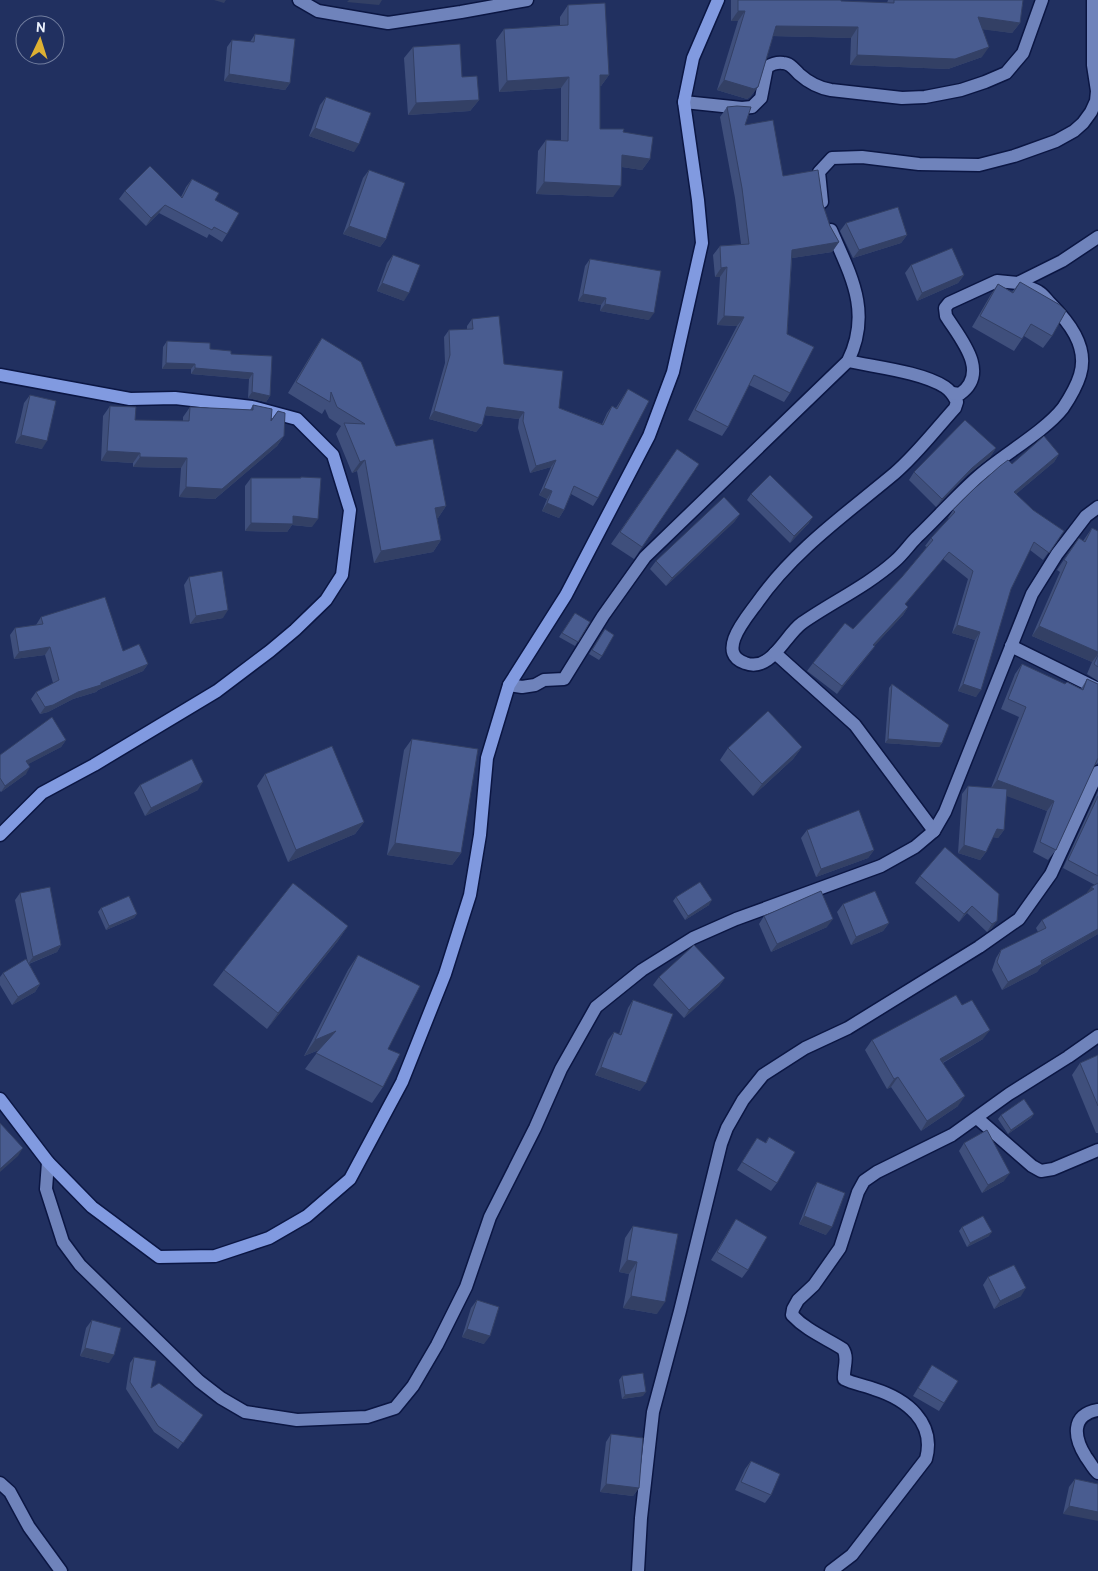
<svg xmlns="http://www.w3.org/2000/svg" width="1098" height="1571" font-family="Overpass,sans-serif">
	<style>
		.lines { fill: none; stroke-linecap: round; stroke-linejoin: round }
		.street-casing { stroke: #0b1643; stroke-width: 15 }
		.primary-casing { stroke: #0b1643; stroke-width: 15 }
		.street { stroke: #6f83bb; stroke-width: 12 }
		.primary { stroke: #819ae0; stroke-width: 12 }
		.wall { fill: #3f4f7c }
		.shaded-wall { fill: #334065 }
		.building { fill: #495c90; stroke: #334065 }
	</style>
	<rect width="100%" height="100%" fill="#213060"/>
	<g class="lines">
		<defs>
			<g id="street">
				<path d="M299,0L318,11L388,23L461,12L527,0"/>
				<path d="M684,102L742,108L752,107L761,98L767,67C772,64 777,62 783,63C790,63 794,69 799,74C808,82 819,88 831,90L902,98L925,97L961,90L985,82L1006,73L1023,53L1042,0"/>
				<path d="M822,202L819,172L832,158L862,157L919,164L979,165L1014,156L1056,141L1074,131L1083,123L1091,112L1096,101L1097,91L1093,65V0"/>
				<path d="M848,361C875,367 922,372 945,387C951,391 954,396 957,402L955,408C936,429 917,454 895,473C846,514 794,550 757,603C747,617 715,653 745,663C771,673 785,635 802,623C832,602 867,586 895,561C903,554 909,545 917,537C938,517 958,494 980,475C1004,454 1044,432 1063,408C1069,399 1077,385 1080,375C1089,346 1068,321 1049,302C1046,299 1043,294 1039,292C1033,288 1024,286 1018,283"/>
				<path d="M952,393L960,394C991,372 959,337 946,316L945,308L949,303L997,281L1018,283L1062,261L1098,237"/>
				<path d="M1011,646L1098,689"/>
				<path d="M775,653L855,725L934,831"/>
				<path d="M509,685L522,687L535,685L544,680L564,679L603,616L645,557L848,361C872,312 851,276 831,230"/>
				<path d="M977,1118L1032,1166L1041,1171L1053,1169L1098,1150"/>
				<path d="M48,1162L46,1189L63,1242L80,1265L199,1381L221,1398L245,1412L297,1420L367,1417L395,1408L413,1386L437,1345L466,1287L490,1217L535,1128L561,1069L596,1007L642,970L693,938L736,919L881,866L915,847L934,831L945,812L1032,594L1057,554L1086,516L1098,507"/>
				<path d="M1098,1410C1070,1415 1074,1438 1086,1457C1090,1462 1093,1469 1098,1473"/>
				<path d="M0,1483L10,1492L29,1527L61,1571"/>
				<path d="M638,1571L641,1518L653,1412L680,1311L721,1144L727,1128L743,1100L763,1075L805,1048L848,1028L979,947L1019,919L1051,874L1098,772"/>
				<path d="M831,1571L852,1555L926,1459C936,1422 906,1399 874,1389C864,1385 854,1384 844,1379C843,1369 849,1358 843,1349C826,1338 807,1331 792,1315L793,1309L798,1300L814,1285L840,1248L858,1192L864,1181L877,1172L952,1135L1009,1094L1068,1057L1098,1036"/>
			</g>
			<g id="primary">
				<path d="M0,375L130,399L175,398L252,407L297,419L333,455L350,510L342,575L326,600L295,630L270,651L217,691L94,765L42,793L0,835"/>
				<path d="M0,1099L48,1162L92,1207L159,1257L215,1256L269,1238L307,1216L350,1179L402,1082L445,974L470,895L480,835L487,758L509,685L566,595L649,436L673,372L702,243L698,200L684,102L693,58L718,0"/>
			</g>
		</defs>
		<use href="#street" class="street-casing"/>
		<use href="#primary" class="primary-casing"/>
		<use href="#street" class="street"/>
		<use href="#primary" class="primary"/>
	</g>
	<g class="wall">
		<path d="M731,0H841V1L887,3L888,0H1023L1020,23L1012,33L983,29L982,57L948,69L850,65L851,38L773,36L758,87L750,97L747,99L717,90L738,21H731Z"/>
		<path d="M568,5L609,75L601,86H600V129L623,132L650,159L642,170L622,167L613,197L536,194L538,151L546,140H561V88L499,92L496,40L504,29L560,25V17Z"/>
		<path d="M255,34L290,83L285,90L224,81L227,47L232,40L250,42Z"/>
		<path d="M413,47L462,77L479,100L470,111L408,115L404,58Z"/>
		<path d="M326,97L354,152L309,136L320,105Z"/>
		<path d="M727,107L745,125L783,176L823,205L830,226L839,242L832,252L792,258L787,334L790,393L784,402L749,385L728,427L722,436L688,420L737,326L717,325L720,277H715L713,255L720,246L741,244L735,198L720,117Z"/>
		<path d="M369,170L386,239L380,247L343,234L363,178Z"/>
		<path d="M192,179L215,200L227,234L222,242L209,234L207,238L159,213L146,226L119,199L125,191L181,197L186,187Z"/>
		<path d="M846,223L907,235L901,243L853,258L840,231Z"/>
		<path d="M393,255L404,301L377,291L387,263Z"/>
		<path d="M590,259L649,320L600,311L601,305L578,301L585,266Z"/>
		<path d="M911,265L964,275L958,283L917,301L905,273Z"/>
		<path d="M1020,282L1052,336L1043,348L1024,336L1014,351L972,327L990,296L998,284L1012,292Z"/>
		<path d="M472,319L504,364L559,408L602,424L607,413L612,406L616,408L628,389L598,498L593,506L571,494L564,510L559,518L542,511L547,499L539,495L551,467L530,473L518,428L519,419L484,415L482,425L476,432L429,419L445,363L444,337L449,330H467V326Z"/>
		<path d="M322,338L396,446L446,506L438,518H437L441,540L433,552L374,563L357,471L352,473L336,434L341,426L329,418L325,409L322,414L288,393L314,350Z"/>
		<path d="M167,341L231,354L272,356L270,396L266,402L248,398L249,379L191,374V369H162L163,347Z"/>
		<path d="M30,395L42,449L15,443L24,403Z"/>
		<path d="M253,405L271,420L278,411L284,436L277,446L215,499L179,497L181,468L133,467V463L101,461L103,416L110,406L135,420L183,421V417L190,407L250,410Z"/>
		<path d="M996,448L990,457L966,476L936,507L909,480L914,472Z"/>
		<path d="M677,449L699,464L634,559L611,544Z"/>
		<path d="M1059,454L1054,462L1016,494L1033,510L1064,531L1043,560L1030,550L1011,589L976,697L958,691L975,640L952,633L968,579L943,559L905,604L908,607L903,615L874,646H875L869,654L837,694L807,671L813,663L853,629L902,577L927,547L925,546L931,538L949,519L948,518L953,510L1012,464Z"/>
		<path d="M301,477L312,527L292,525L287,532L245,531V486L251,478H300Z"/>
		<path d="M751,494L809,523L790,543L747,500Z"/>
		<path d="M740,514L734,522L666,586L650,569L656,561Z"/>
		<path d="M1092,528L1098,531V681L1087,674L1092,662L1032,636L1060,572L1057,570L1071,549L1083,541Z"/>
		<path d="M189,577L223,618L190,624L184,585Z"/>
		<path d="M575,613L590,622L575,646L559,637Z"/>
		<path d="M41,617L123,651L148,664L143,671L98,690L96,692L73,699L48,712L40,714L31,699L36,692L53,683L45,655L14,659L10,635L15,628L36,625Z"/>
		<path d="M605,629L602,656L599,660L589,654Z"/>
		<path d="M1022,664L1065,684L1081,689L1087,679L1098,684V763L1094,766L1056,850L1048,860L1033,852L1047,811L1006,795L1004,830L998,838L993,837L986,852L980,860L958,853L962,794L968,786L991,788L1019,717L1001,709L1015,674Z"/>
		<path d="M892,684L942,743L939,747L885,743L889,688Z"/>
		<path d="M412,739L461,853L452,865L387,855L404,750Z"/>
		<path d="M66,740L61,747L28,764L26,774L1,792L0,791V755Z"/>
		<path d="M802,747L793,759L753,796L720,760L728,748Z"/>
		<path d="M265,774L364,822L355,834L288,862L257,786Z"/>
		<path d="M140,785L198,790L145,816L134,793Z"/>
		<path d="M1098,791V934L1041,967L1037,972L1002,990L992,970L996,958L1001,950L1038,932L1036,928L1042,920L1086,894L1095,885L1063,868Z"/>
		<path d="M807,830L874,850L868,858L816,877L801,838Z"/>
		<path d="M920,876L999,894L992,928L987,932L967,913L959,922L915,883Z"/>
		<path d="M20,893L61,945L57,952L29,964L40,984L35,992L12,1005L0,985V977L3,973L28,963L15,900Z"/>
		<path d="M676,897L709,905L685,920L673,901Z"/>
		<path d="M843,904L889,923L883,931L851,945L837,912Z"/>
		<path d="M101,908L137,914L134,918L106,930L98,912Z"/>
		<path d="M764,916L827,927L771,952L759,924Z"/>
		<path d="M348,926L337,942L267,1029L213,985L224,970Z"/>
		<path d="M358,955L388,1049L383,1087L372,1103L305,1069L319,1050L304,1056L348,970Z"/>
		<path d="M659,977L725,978L719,986L684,1018L653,985Z"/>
		<path d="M633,1000L640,1091L595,1075L608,1040L614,1032L619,1034L628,1008Z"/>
		<path d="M983,1039L943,1063L958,1106L921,1131L891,1087L887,1089L865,1050L872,1040Z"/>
		<path d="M1098,1055V1133H1096L1072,1075L1080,1063Z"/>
		<path d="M1034,1114L1031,1118L1008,1134L998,1119L1001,1115Z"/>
		<path d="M769,1137L777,1183L771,1191L737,1170L757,1138L765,1143Z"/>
		<path d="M964,1143L1004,1181L982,1193L959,1151Z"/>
		<path d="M817,1182L826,1235L799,1224L812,1190Z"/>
		<path d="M736,1219L748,1270L742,1278L711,1260Z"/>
		<path d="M633,1226L657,1314L623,1308L629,1274L619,1272L625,1238Z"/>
		<path d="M962,1227L989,1236L967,1247L959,1231Z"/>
		<path d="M988,1277L1021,1296L994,1309L983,1285Z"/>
		<path d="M477,1300L484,1344L462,1337L471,1308Z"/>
		<path d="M92,1320L109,1363L80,1356L86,1328Z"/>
		<path d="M134,1357L151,1388L203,1415L178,1449L154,1432L126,1389L130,1363Z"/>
		<path d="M932,1365L944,1403L939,1411L913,1396Z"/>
		<path d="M622,1376L643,1396L622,1399L619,1380Z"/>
		<path d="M611,1434L639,1488L633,1496L600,1492L606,1442Z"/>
		<path d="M751,1461L771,1495L765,1503L735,1490L745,1469Z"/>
		<path d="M1075,1479L1098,1484L1063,1514L1069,1487Z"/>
	</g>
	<g class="shaded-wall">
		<path d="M214,0H226L224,3Z"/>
		<path d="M349,0H382L379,5L347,2Z"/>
		<path d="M738,11H745L738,21H731Z"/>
		<path d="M978,17L1020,23L1012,33L971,28Z"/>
		<path d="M776,26L858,27L851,38L769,36Z"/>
		<path d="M989,47L982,57L948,69L850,65L857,55Z"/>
		<path d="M229,74L290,83L285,90L224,81Z"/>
		<path d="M600,75H609L601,86L592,87Z"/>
		<path d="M569,77L561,88L499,92L507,81Z"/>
		<path d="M724,80L758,87L750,97L747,99L717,90Z"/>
		<path d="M479,100L470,111L408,115L416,103Z"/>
		<path d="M315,128L359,144L354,152L309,136Z"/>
		<path d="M622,155L650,159L642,170L615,166Z"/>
		<path d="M544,182L621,186L613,197L536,194Z"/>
		<path d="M165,205L159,213L146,226L151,218Z"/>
		<path d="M349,226L386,239L380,247L343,234Z"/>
		<path d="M907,235L901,243L853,258L859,250Z"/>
		<path d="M839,242L832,252L786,259L792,250Z"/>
		<path d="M727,267L720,277H715L721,268Z"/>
		<path d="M964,275L958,283L917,301L922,293Z"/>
		<path d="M382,283L409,293L404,301L377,291Z"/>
		<path d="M583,294L606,298L601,305L578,301Z"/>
		<path d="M605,304L654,313L649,320L600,311Z"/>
		<path d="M724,316L744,317L737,326L717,325Z"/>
		<path d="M166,363L195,364L191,369H162Z"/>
		<path d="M195,368L253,373L249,379L191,374Z"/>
		<path d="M252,392L270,396L266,402L248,398Z"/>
		<path d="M487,407L524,412L519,419L482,415Z"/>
		<path d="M434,411L482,425L476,432L429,419Z"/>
		<path d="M21,435L47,441L42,449L15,443Z"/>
		<path d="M284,436L277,446L215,499L179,497L186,487Z"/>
		<path d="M996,448L990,457L966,476L936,507L942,499L972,468Z"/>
		<path d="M107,451L140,453L133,463L101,461Z"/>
		<path d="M1059,454L1054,462L1009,500L1014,492Z"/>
		<path d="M140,457L187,458L181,468L133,467Z"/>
		<path d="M365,460L357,471L352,473L360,462Z"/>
		<path d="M556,460L551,467L530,473L536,466Z"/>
		<path d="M544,488L552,491L547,499L539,495Z"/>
		<path d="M547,503L564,510L559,518L542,511Z"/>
		<path d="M446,506L438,518L427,519L435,508Z"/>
		<path d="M740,514L734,522L666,586L672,578Z"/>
		<path d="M293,516L318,519L312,527L292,525L287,532L245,531L251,523Z"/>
		<path d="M813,517L809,523L790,543L794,536Z"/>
		<path d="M441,540L433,552L374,563L381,551Z"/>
		<path d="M949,552L943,559L900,611L905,604Z"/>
		<path d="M908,607L903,615L868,653L873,645Z"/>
		<path d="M228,610L223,618L190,624L196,616Z"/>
		<path d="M957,625L980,632L975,640L952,633Z"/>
		<path d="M1039,626L1098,652V654L1092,662L1032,636Z"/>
		<path d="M875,646L869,654L837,694L842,686Z"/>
		<path d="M50,647L45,655L14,659L19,652Z"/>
		<path d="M148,664L143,671L98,690L96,692L73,699L48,712L40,714L45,707L78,692Z"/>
		<path d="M963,684L981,690L976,697L958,691Z"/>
		<path d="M888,739L942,743L939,747L885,743Z"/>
		<path d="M66,740L61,747L21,768L26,761Z"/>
		<path d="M802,747L793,759L753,796L762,784Z"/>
		<path d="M30,767L26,774L1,792L5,786Z"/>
		<path d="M997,780L1054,801L1047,811L990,790Z"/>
		<path d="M203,782L198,790L145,816L151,808Z"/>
		<path d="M364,822L355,834L288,862L296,850Z"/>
		<path d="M997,829L1004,830L998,838L992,837Z"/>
		<path d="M395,843L461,853L452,865L387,855Z"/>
		<path d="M964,845L986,852L980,860L958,853Z"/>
		<path d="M874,850L868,858L816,877L821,869Z"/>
		<path d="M1091,887L1094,889L1085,895Z"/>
		<path d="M712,900L709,905L685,920L688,916Z"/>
		<path d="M972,906L967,913L959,922L964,914Z"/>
		<path d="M137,914L134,918L106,930L109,926Z"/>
		<path d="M833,919L827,927L771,952L777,944Z"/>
		<path d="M997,921L992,928L987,932L992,924Z"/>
		<path d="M889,923L883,931L851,945L856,937Z"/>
		<path d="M348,926L337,942L267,1029L278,1013Z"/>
		<path d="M1098,929V934L1041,967L1037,972L1002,990L1008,982Z"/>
		<path d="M61,945L57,952L28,964L33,957Z"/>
		<path d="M725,978L719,986L684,1018L689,1010Z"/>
		<path d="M40,984L35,992L12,1005L18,997Z"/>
		<path d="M990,1030L983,1039L933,1068L940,1059Z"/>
		<path d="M336,1031L326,1047L304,1056L315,1040Z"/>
		<path d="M601,1067L646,1083L640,1091L595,1075Z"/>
		<path d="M898,1077L891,1087L887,1089L894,1079Z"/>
		<path d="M965,1096L958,1106L921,1131L927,1121Z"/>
		<path d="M1034,1114L1031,1118L1008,1134L1011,1130Z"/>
		<path d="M23,1148L18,1156L0,1172V1169Z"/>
		<path d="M1010,1173L1004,1181L982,1193L988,1185Z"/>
		<path d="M804,1216L832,1227L826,1235L799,1224Z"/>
		<path d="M992,1232L989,1236L967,1247L970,1243Z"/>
		<path d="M627,1260L637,1262L629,1274L619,1272Z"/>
		<path d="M1026,1288L1021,1296L994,1309L1000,1301Z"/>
		<path d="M631,1296L665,1302L657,1314L623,1308Z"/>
		<path d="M467,1329L490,1336L484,1344L462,1337Z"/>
		<path d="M85,1348L114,1355L109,1363L80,1356Z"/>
		<path d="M646,1392L643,1396L622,1399L625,1395Z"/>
		<path d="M606,1484L639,1488L633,1496L600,1492Z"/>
		<path d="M1069,1506L1098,1512V1521L1063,1514Z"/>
	</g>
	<g class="building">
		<path d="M738,0H841V1L894,3V0H1023L1020,23L978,17L989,47L955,59L857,55L858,27L776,26L758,87L754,89L724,80L745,11H738Z"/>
		<path d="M605,3L609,75H600V129H624L623,132L653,137L650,159L622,155L621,186L544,182L546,140L568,141L569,77L507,81L504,29L568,25V5Z"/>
		<path d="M255,34L295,39L290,83L229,74L232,40L254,42Z"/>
		<path d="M460,44L462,77L477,76L479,100L416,103L413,47Z"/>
		<path d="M326,97L371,113L359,144L315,128Z"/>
		<path d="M737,106L751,107L745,125L773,120L783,176L818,170L823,205L830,226L839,242L792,250L787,334L814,347L790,393L754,375L728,427L695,410L744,317L724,316L727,267L721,268L720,246L749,244L742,188L727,107Z"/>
		<path d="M150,166L182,198L192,179L219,193L215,200L239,213L227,234L214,227L212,230L165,205L151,218L125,191Z"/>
		<path d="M369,170L405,183L386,239L349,226Z"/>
		<path d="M898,207L907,235L859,250L846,223Z"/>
		<path d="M952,248L964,275L922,293L911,265Z"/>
		<path d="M393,255L420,265L409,293L382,283Z"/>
		<path d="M590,259L661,271L654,313L605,304L606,298L583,294Z"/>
		<path d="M1020,282L1060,305L1066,311L1052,336L1031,324L1022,339L980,316L998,284L1013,293Z"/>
		<path d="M499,316L504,364L563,371L559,408L603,425L612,406L617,409L628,389L649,401L598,498L574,486L564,510L547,503L552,491L544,488L556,460L536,466L523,421L524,412L487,407L482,425L434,411L450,355L449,330L473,329L472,319Z"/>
		<path d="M322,338L361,362L396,446L433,439L446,506L435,508L441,540L381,551L365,460L360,462L344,423L365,424L337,407L331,392L330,402L296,382Z"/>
		<path d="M167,341L210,343V349L231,351V354L272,356L270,396L252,392L253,373L195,368V364L166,363Z"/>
		<path d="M30,395L56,401L47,441L21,435Z"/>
		<path d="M253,405L272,409L271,421L278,411L285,413L284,436L222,489L186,487L187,458L140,457V453L107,451L110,406L136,407L135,420L189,421L190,407L253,410Z"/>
		<path d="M965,420L996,448L972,468L942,499L914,472Z"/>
		<path d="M1044,436L1059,454L1014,492L1033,510L1064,531L1049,553L1034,542L1011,589L981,690L963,684L980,632L957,625L973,571L949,552L905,604L908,607L873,645L875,646L842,686L813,663L845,623L853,629L902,577L933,540L931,538L955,512L953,510L975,488L1000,466L1008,460L1012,464Z"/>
		<path d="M677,449L699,464L642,547L620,532Z"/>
		<path d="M770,475L813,517L794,536L751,494Z"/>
		<path d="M301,477L321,478L318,519L293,516V524L251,523V478H301Z"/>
		<path d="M724,497L740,514L672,578L656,561Z"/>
		<path d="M1092,528L1098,531V652L1039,626L1067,562L1064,560L1079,538L1085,542Z"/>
		<path d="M222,571L228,610L196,616L189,577Z"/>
		<path d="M105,597L123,651L139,644L148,664L101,683V685L78,692L53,705L45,707L36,692L59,680L50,647L19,652L15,628L43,624L41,617Z"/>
		<path d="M575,613L590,622L578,642L562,633Z"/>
		<path d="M605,629L614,635L602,656L592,650Z"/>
		<path d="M1098,655V667L1094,664Z"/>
		<path d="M1022,664L1065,684L1067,682L1083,690L1087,679L1098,684V758L1056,850L1040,842L1054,801L997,780L1026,707L1008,699Z"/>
		<path d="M892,684L949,725L942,743L888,739Z"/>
		<path d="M768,711L802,747L762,784L728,748Z"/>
		<path d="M52,717L66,740L26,761L30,767L5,786L0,778V755Z"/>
		<path d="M412,739L478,749L461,853L395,843Z"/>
		<path d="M332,746L364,822L296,850L265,774Z"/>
		<path d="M192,759L203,782L151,808L140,785Z"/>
		<path d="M968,786L1007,789L1004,830L997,829L986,852L964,845Z"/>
		<path d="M1098,796V876L1068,860Z"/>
		<path d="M859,810L874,850L821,869L807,830Z"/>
		<path d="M945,847L999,894L997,921L992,924L972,906L964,914L920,876Z"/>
		<path d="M700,882L712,900L688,916L676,897Z"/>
		<path d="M293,883L348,926L278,1013L224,970Z"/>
		<path d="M1098,883V929L1041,961L1042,964L1008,982L997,962L1001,950L1046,928L1042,920L1094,889L1091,887Z"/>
		<path d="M50,887L61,945L33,957L20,893Z"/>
		<path d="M821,891L833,919L777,944L764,916Z"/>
		<path d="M875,891L889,923L856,937L843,904Z"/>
		<path d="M129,896L137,914L109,926L101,908Z"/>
		<path d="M694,945L725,978L689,1010L659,977Z"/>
		<path d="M358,955L420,986L388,1049L400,1054L383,1087L316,1053L336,1031L315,1040Z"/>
		<path d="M26,959L40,984L18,997L3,973Z"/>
		<path d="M956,995L962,1005L972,1000L990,1030L940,1059L965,1096L927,1121L898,1077L894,1079L872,1040Z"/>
		<path d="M633,1000L673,1014L646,1083L601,1067L614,1032L621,1035Z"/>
		<path d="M1098,1055V1106L1080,1063Z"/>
		<path d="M1024,1099L1034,1114L1011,1130L1001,1115Z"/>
		<path d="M0,1123L23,1148L0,1169Z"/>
		<path d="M987,1130L1010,1173L988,1185L964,1143Z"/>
		<path d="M769,1137L795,1152L777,1183L742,1162L757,1138L766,1143Z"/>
		<path d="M817,1182L845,1193L832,1227L804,1216Z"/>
		<path d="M983,1216L992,1232L970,1243L962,1227Z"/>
		<path d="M736,1219L767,1237L748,1270L717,1252Z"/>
		<path d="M633,1226L678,1234L665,1302L631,1296L637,1262L627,1260Z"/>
		<path d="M1014,1265L1026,1288L1000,1301L988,1277Z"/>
		<path d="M477,1300L499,1307L490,1336L467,1329Z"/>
		<path d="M92,1320L121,1328L114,1355L85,1348Z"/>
		<path d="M134,1357L156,1361L151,1388L159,1383L203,1415L183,1443L158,1426L130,1382Z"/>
		<path d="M932,1365L958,1381L944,1403L918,1388Z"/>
		<path d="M643,1373L646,1392L625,1395L622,1376Z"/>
		<path d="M611,1434L643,1438L639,1488L606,1484Z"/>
		<path d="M751,1461L780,1474L771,1495L741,1482Z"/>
		<path d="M1075,1479L1098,1484V1512L1069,1506Z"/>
	</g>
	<g transform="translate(40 40) rotate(4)"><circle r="24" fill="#213060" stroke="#727e9f"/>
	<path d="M0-4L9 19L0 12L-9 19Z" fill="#deb133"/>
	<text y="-8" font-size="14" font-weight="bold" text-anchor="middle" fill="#ecf2fe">N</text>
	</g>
</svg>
